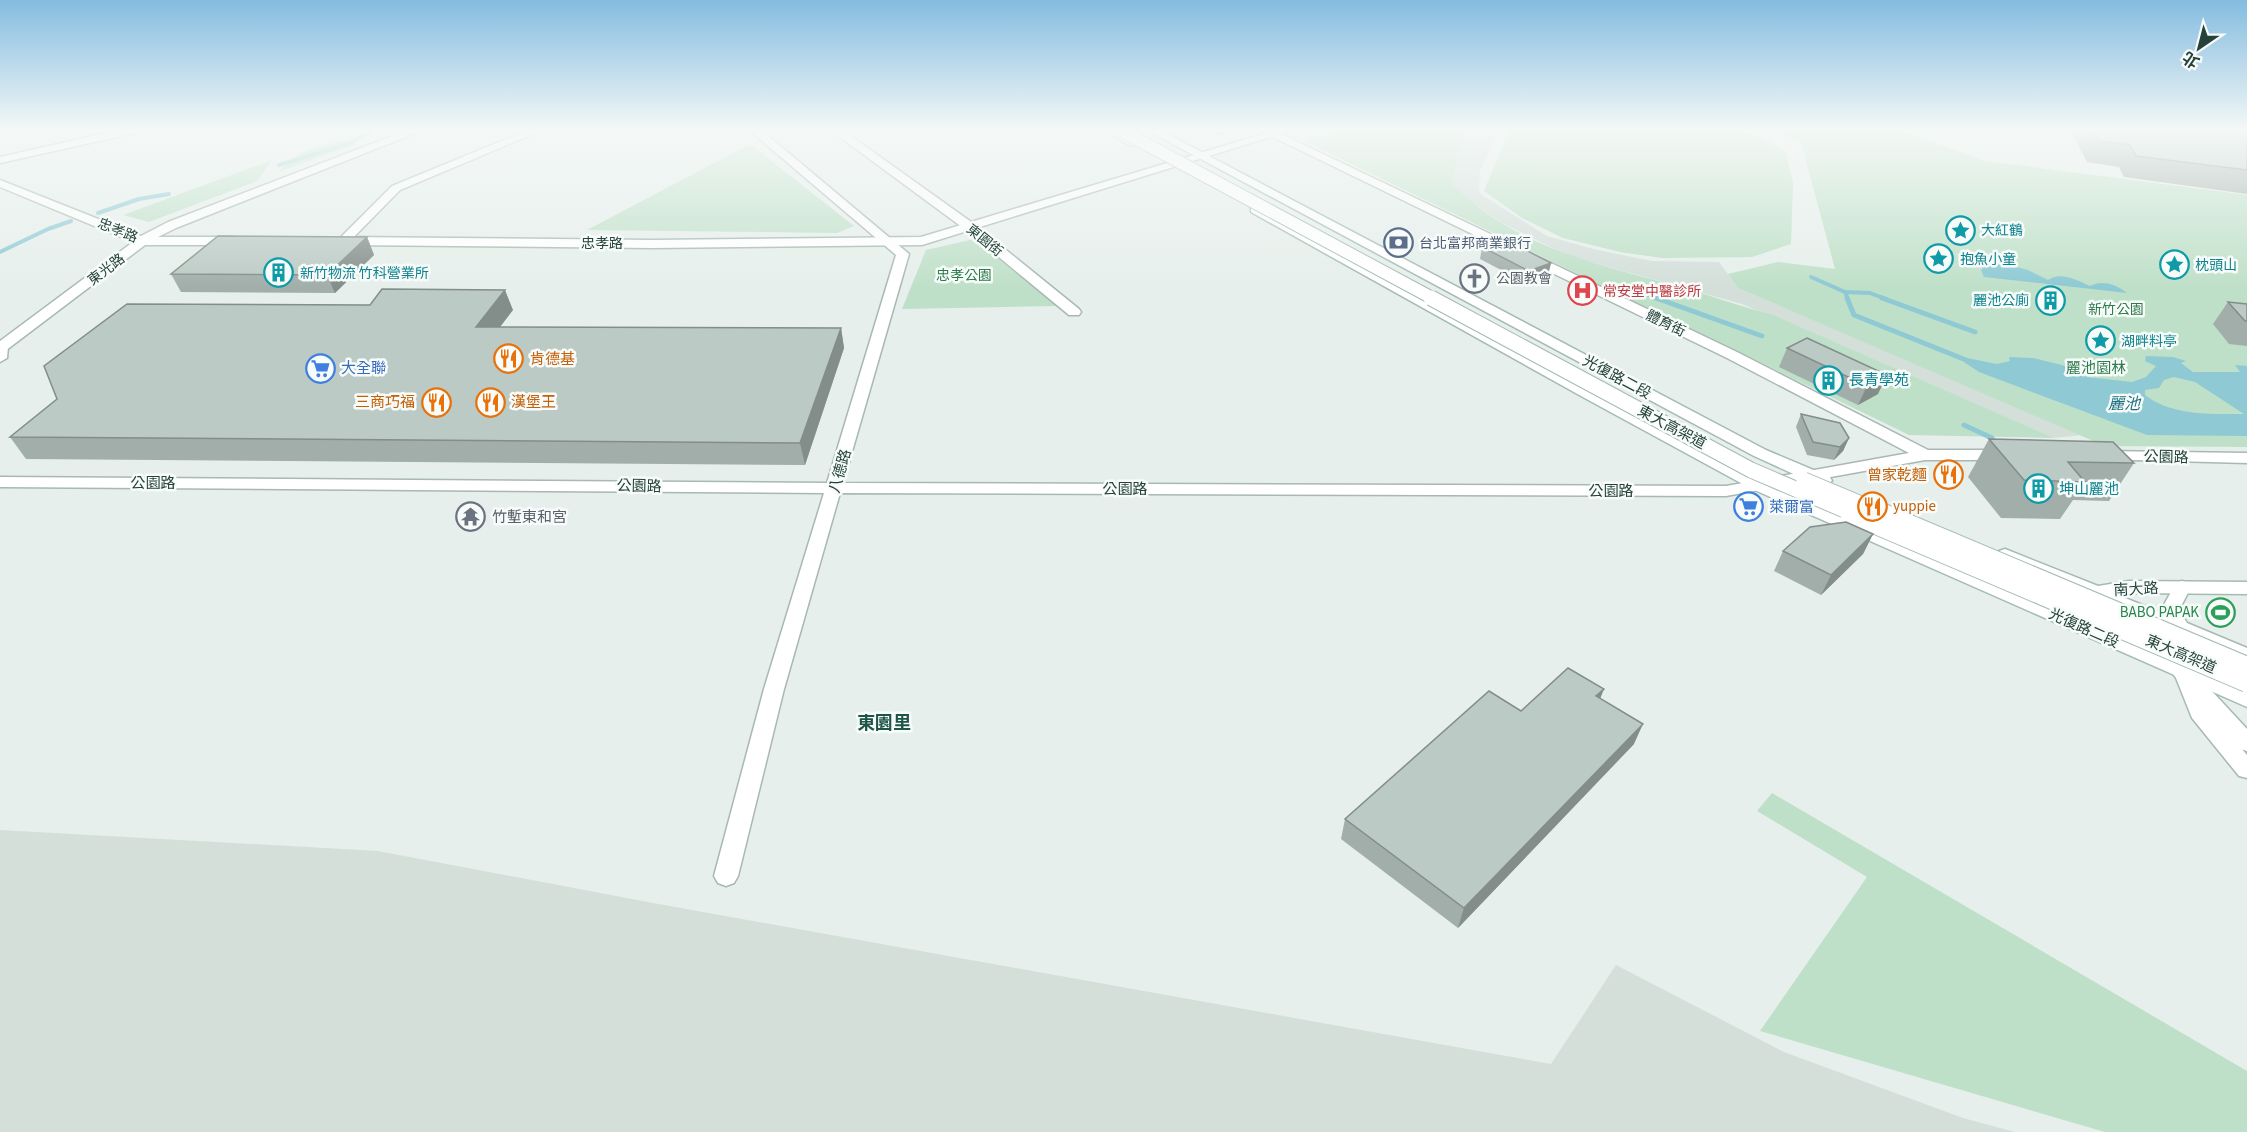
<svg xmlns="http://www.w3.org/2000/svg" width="2247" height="1132" font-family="'Source Sans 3','Noto Sans TC',sans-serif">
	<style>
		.built { fill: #d4dfda }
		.green { fill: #bfe0c8 }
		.water { fill: #8ec9d4; fill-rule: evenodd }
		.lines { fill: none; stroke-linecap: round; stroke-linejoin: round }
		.stream-far1 { stroke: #8ec9d4; stroke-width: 4 }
		.stream { stroke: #8ec9d4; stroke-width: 5 }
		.minor-casing { stroke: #a8b8b2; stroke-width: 3 }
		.tertiary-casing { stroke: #a8b8b2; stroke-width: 3 }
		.secondary-casing { stroke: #a4bbb3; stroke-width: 3 }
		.minor { fill: #fff; fill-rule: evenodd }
		.tertiary { fill: #fff; fill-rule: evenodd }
		.secondary { fill: #fff; fill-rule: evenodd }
		.secondary-bridge-far2-casing { stroke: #a4bbb3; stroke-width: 14; stroke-linecap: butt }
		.secondary-bridge-far1-casing { stroke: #a4bbb3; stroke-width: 17; stroke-linecap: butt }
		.secondary-bridge-casing { stroke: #a4bbb3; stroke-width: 22; stroke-linecap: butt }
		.secondary-bridge-far2 { stroke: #fff; stroke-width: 12 }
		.secondary-bridge-far1 { stroke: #fff; stroke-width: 15 }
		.secondary-bridge { stroke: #fff; stroke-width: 20 }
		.wall { fill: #a1aea9 }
		.shaded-wall { fill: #838d89 }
		.building { fill: #bbcac4; stroke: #838d89; stroke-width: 1.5 }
		.labels { text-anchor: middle; stroke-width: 5; stroke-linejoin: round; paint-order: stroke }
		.far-street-label { font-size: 14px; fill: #24423a; stroke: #f7fbf9 }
		.far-culture-label { font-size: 14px; fill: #0d838f; stroke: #f7fbf9; text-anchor: start }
		.far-service-label { font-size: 14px; fill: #4e5e75; stroke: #f7fbf9; text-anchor: start }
		.far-park-label { font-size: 14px; fill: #2d7a4b; stroke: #f7fbf9 }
		.far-worship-label { font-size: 14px; fill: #5b616d; stroke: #f7fbf9; text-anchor: start }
		.far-health-label { font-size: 14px; fill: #be3a42; stroke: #f7fbf9; text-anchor: start }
		.food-label { font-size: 15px; fill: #c56008; stroke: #f7fbf9; text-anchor: start }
		.shop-label { font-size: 15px; fill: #366cbe; stroke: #f7fbf9; text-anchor: start }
		.park-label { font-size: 15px; fill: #2d7a4b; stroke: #f7fbf9 }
		.street-label { font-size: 15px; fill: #24423a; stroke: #f7fbf9 }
		.culture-label { font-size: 15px; fill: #0d838f; stroke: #f7fbf9; text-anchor: start }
		.worship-label { font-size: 15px; fill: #5b616d; stroke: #f7fbf9; text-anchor: start }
		.leisure-label { font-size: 15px; fill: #27864d; stroke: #f7fbf9; text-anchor: end }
		.water-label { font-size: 16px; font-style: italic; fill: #1c6f80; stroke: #f7fbf9 }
		.quarter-label { font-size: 18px; font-weight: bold; fill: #1f5548; stroke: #f7fbf9 }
	</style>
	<rect width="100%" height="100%" fill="#e6efeb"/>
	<g class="built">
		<path d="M1465,129H1500L1480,170L1479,193L1547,236L1593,249L1652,261L1719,262L1738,288L2082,435L2054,438L1742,304L1569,256L1502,223L1467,199L1451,182Z"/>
		<path d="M0,830L378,851L653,903L1551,1064L1616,965L1784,1052L1963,1118L2015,1132H0Z"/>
	</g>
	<g class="green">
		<path d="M1344,129H1465L1451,182C1510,246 1600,265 1681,287C1712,296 1742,307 1773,315L2054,438L1909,435L1644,306L1637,307L1615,292L1304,141Z"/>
		<path d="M1510,129H1737L1754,134L1785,151L1793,183L1791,244L1752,257L1662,258L1620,252L1563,238L1522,218L1484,191Z"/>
		<path d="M1768,129H1897L1985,161L2247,195V447L2105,446L1738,288L1728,274L1778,262L1835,269L1801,142Z"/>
		<path d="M341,140L357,144L278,172L300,153Z"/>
		<path d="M750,144L854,226L837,233L587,230Z"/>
		<path d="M272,160L257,181L149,222L123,215Z"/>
		<path d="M974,239L1057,306L902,309L926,250Z"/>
		<path d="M1772,793L2247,1071V1132H2105L1760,1031L1867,877L1757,811Z"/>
	</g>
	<g class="water">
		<path d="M1999,262L2028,270L2048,280C2060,271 2077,280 2090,286C2102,279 2118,285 2127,293L1984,277L1981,270L1987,263Z"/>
		<path d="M2146,356L2173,357L2186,361L2181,363L2193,372H2240L2235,365L2247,366V436L2147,435L1979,372L1964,362L1967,358L1997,364L2010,361L2009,357L2033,358L2062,365L2087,377L2132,382L2146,377L2156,366L2145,361ZM2174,377L2195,382L2244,414C2211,414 2172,416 2145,395V390L2159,388L2164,380Z"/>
	</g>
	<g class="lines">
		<g class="stream-far1">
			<path d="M279,165L348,144L375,129"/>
			<path d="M98,213L139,199L169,194"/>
			<path d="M0,252L48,229L71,221"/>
			<path d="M1811,277L1845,292L1848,299"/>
			<path d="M1635,290L1660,299"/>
			<path d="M1845,292L1870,293L1886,299"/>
		</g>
		<g class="stream">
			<path d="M1656,298L1762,336"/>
			<path d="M1847,298L1854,315L1966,360"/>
			<path d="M1882,298L1975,332"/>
			<path d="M1964,425L1992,438"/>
		</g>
		<defs>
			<g id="minor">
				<path d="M124,129H144L139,132L0,163V157Z"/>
				<path d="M531,129H545L400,190L347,244L343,245L337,241L392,186Z"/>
				<path d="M748,129H760L909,254L843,483L1726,486L1909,453L1727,358L1271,136L1270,134L1275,131L1737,352L1928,450H2002L2010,455L2002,460H1925L1726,496L840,493L784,689L738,876L734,883L726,886L718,883L714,876L764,689L824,493L0,487V477L827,483L896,255Z"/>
				<path d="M829,129H841L974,224L1079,309L1081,312L1079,315H1069L966,230Z"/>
				<path d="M0,343L8,347L7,358L0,362Z"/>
				<path d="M2102,451L2247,453V463L2096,459L2094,456L2096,453Z"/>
				<path d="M2182,581L2188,583L2191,587L2179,610L2187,623L2247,648V663L2206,646L2204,650L2197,652L2190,650L2173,633L2091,597L2089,593L2091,589L2098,587L2162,613L2161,610L2176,583Z"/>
				<path d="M2184,666L2191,668L2194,673L2208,710L2247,755V778L2239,776L2192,718L2174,673L2177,668Z"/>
			</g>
			<g id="tertiary">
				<path d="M411,129H426L176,228L158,237H235L241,241L235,245H145L5,351L0,352V341L133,242L0,187V180L141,236L168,222Z"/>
				<path d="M1280,129H1296L922,245L653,248L346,245L340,241L346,237L653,240L921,237Z"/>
				<path d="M2178,660L2185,662L2247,729V751L2240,749L2171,672L2168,667L2171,662Z"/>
			</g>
			<g id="secondary">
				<path d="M1102,129H1115L1138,143L1133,146L1129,145Z"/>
				<path d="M1145,129H1158L1766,450L1830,477L1832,481L1824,486L1818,485L1754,456Z"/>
				<path d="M1255,205L1762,480L2247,692V707L1750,488L1581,396L1251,212V206Z"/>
				<path d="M2005,549L2098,586L2129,581L2247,582V594L2129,593L2088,600L2081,598L2080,593L1999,559L1996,555L1999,551Z"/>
			</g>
		</defs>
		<use href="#minor" class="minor-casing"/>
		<use href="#tertiary" class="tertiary-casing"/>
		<use href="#secondary" class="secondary-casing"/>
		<use href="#minor" class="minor"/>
		<use href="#tertiary" class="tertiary"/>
		<use href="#secondary" class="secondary"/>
		<defs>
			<path id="secondary-bridge-far2" d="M1118,129L1434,299"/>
			<g id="secondary-bridge-far1">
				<path d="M1431,298L1751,470L1854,514"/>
				<path d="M1804,480L1885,514"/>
			</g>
			<g id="secondary-bridge">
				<path d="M1850,513L2247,682"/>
				<path d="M1881,513L2247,667"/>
			</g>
		</defs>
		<use href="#secondary-bridge-far2" class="secondary-bridge-far2-casing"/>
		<use href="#secondary-bridge-far1" class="secondary-bridge-far1-casing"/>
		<use href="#secondary-bridge" class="secondary-bridge-casing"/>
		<use href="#secondary-bridge-far2" class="secondary-bridge-far2"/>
		<use href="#secondary-bridge-far1" class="secondary-bridge-far1"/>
		<use href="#secondary-bridge" class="secondary-bridge"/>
	</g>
	<g class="wall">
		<path d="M1209,129H1239L1220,135Z"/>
		<path d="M2070,129H2246L2247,130V194L2124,177L2119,167L2087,162Z"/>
		<path d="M367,237L374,255L335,293L181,292L171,274Z"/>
		<path d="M1482,247L1551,263L1548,275L1526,283L1480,259Z"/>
		<path d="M2228,302L2247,304V346L2229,344L2213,324Z"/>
		<path d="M513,310L499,327L841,328L844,348L805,465L26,459L10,437Z"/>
		<path d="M1807,338L1878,394L1858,405L1779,367L1787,348Z"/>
		<path d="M1801,414L1849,438L1843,451L1834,460L1807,455L1796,427Z"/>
		<path d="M1989,439L2134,463L2109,501L2073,500L2060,519L2001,518L1968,477Z"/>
		<path d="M1873,534L1863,554L1821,595L1774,571L1783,551Z"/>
		<path d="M1600,698L1634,744L1458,928L1341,839L1345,819L1521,711Z"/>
	</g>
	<g class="shaded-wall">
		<path d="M1196,129H1208L1196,132Z"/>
		<path d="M1221,129H1239L1220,135Z"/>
		<path d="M367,237L374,255L335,293L327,275Z"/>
		<path d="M1551,263L1548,275L1526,283L1529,271Z"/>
		<path d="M505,290L513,310L484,348L476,327Z"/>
		<path d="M841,328L844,348L805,465L800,443Z"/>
		<path d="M1887,375L1878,394L1858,405L1867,386Z"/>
		<path d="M1849,438L1843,451L1834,460L1840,447Z"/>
		<path d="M1873,534L1863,554L1821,595L1831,575Z"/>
		<path d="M1604,689L1596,709V696Z"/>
		<path d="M1643,724L1634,744L1458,928L1464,908Z"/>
	</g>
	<g class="building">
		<path d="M2092,129H2246L2247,130V170L2136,156L2130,145L2098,141Z"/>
		<path d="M218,236L367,237L327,275L171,274Z"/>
		<path d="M1504,239L1551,263L1529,271L1482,247Z"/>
		<path d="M382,289L505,290L476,327L841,328L800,443L10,437L57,399L44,366L127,304L370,305Z"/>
		<path d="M2228,302L2247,304V321H2245Z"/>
		<path d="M1807,338L1887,375L1867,386L1787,348Z"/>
		<path d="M1801,414L1840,423L1849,438L1840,447L1813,442Z"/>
		<path d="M1989,439L2113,442L2134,463L2068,462L2085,482L2024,480Z"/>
		<path d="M1846,522L1873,534L1831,575L1783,551L1810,527Z"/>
		<path d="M1568,668L1604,689L1596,696L1643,724L1464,908L1345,819L1489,691L1521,711Z"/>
	</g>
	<linearGradient id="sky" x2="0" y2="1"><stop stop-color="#84bce0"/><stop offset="0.45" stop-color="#f4f8f6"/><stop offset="1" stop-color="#f4f8f6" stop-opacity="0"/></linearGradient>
	<rect width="2247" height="288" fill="url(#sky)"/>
	<defs>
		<symbol id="sight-ring" viewBox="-11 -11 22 22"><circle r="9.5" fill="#f7fbf9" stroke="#0f9aa8" stroke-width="1.5"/><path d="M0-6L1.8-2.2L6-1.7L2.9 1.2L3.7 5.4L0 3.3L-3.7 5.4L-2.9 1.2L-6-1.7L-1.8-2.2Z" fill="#0f9aa8"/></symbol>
		<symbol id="bank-ring" viewBox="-11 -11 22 22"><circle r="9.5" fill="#f7fbf9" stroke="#5c6f8a" stroke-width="1.5"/><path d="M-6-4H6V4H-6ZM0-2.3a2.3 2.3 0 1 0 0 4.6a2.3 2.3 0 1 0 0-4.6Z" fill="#5c6f8a"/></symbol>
		<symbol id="building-ring" viewBox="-11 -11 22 22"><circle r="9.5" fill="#f7fbf9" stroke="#0f9aa8" stroke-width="1.5"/><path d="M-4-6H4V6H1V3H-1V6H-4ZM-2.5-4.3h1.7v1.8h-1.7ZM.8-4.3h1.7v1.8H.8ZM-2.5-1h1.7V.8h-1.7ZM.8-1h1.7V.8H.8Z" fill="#0f9aa8"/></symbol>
		<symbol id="church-ring" viewBox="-11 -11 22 22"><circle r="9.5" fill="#f7fbf9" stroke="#6b7280" stroke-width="1.5"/><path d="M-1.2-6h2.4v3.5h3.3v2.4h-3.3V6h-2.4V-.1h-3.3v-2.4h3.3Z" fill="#6b7280"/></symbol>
		<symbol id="hospital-ring" viewBox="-11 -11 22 22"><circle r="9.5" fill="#f7fbf9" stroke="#e0444e" stroke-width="1.5"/><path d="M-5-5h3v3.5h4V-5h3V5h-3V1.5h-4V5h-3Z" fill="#e0444e"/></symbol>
		<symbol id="restaurant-ring" viewBox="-11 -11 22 22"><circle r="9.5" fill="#f7fbf9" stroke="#e8710a" stroke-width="1.5"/><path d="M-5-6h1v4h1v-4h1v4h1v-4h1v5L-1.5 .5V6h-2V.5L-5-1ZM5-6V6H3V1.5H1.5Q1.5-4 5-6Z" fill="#e8710a"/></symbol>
		<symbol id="supermarket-ring" viewBox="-11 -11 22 22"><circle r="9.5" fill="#f7fbf9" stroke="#3f7fe0" stroke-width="1.5"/><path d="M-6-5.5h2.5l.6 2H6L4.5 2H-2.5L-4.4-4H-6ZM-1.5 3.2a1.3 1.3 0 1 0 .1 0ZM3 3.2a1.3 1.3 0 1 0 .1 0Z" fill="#3f7fe0"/></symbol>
		<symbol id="temple-ring" viewBox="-11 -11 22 22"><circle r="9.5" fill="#f7fbf9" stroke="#6b7280" stroke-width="1.5"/><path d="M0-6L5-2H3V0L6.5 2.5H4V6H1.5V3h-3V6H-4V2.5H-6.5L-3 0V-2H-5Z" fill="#6b7280"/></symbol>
		<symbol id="stadium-ring" viewBox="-11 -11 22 22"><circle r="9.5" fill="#f7fbf9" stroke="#2e9e5b" stroke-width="1.5"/><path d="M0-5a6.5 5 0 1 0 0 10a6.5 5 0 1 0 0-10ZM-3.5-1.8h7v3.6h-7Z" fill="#2e9e5b"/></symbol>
	</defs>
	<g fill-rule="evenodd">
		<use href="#sight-ring" x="1944" y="214" width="33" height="33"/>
		<use href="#bank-ring" x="1382" y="226" width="33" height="33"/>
		<use href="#sight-ring" x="1922" y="242" width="33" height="33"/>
		<use href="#sight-ring" x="2158" y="248" width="33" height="33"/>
		<use href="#building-ring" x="262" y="256" width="33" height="33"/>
		<use href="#church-ring" x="1458" y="262" width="33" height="33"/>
		<use href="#hospital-ring" x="1566" y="274" width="33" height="33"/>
		<use href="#building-ring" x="2034" y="284" width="33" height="33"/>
		<use href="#sight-ring" x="2084" y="324" width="33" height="33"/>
		<use href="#restaurant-ring" x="492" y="342" width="33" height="33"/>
		<use href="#supermarket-ring" x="304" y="352" width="33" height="33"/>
		<use href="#building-ring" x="1812" y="364" width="33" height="33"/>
		<use href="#restaurant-ring" x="420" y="386" width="33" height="33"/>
		<use href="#restaurant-ring" x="474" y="386" width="33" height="33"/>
		<use href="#restaurant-ring" x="1932" y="458" width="33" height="33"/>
		<use href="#building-ring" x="2022" y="472" width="33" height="33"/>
		<use href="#restaurant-ring" x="1856" y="490" width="33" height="33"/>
		<use href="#supermarket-ring" x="1732" y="490" width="33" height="33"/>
		<use href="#temple-ring" x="454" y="500" width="33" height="33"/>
		<use href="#stadium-ring" x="2204" y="596" width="33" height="33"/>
	</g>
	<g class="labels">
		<g class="far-street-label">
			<text transform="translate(118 230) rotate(22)" y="5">忠孝路</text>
			<text transform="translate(985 240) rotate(39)" y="5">東園街</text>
			<text x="602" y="248">忠孝路</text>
			<text transform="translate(106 269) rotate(-37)" y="5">東光路</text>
			<text transform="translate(1666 323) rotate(26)" y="5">體育街</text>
		</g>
		<g class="far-culture-label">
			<text x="1981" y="235">大紅鶴</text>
			<text x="1960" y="264">抱魚小童</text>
			<text x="2195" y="270">枕頭山</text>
			<text x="300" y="278">新竹物流 竹科營業所</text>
			<text x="2029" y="305" text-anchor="end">麗池公廁</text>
			<text x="2121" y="346">湖畔料亭</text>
		</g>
		<g class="far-service-label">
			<text x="1419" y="248">台北富邦商業銀行</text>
		</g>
		<g class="far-park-label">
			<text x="964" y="280">忠孝公園</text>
			<text x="2116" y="314">新竹公園</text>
		</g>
		<g class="far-worship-label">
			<text x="1496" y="283">公園教會</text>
		</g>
		<g class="far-health-label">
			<text x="1603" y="296">常安堂中醫診所</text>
		</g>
		<g class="food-label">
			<text x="530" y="364">肯德基</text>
			<text x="415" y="407" text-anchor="end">三商巧福</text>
			<text x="511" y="407">漢堡王</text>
			<text x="1927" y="480" text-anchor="end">曾家乾麵</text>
			<text x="1893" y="511">yuppie</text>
		</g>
		<g class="shop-label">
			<text x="341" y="373">大全聯</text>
			<text x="1769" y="512">萊爾富</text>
		</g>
		<g class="park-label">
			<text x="2096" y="373">麗池園林</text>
		</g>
		<g class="street-label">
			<text transform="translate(1617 377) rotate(28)" y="5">光復路二段</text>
			<text transform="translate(1672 427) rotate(28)" y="5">東大高架道</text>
			<text transform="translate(2166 457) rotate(1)" y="5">公園路</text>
			<text transform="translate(840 471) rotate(-74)" y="5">八德路</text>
			<text x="153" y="488">公園路</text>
			<text transform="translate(639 486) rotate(1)" y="5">公園路</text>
			<text x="1125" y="494">公園路</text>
			<text x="1611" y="496">公園路</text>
			<text transform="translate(2136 589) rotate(-3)" y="5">南大路</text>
			<text transform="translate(2084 628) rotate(24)" y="5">光復路二段</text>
			<text transform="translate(2181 654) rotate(23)" y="5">東大高架道</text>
		</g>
		<g class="culture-label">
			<text x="1849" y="385">長青學苑</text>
			<text x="2059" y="494">坤山麗池</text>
		</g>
		<g class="worship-label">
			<text x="492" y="522">竹塹東和宮</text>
		</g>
		<g class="leisure-label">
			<text x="2199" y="617">BABO PAPAK</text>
		</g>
		<g class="water-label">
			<text x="2124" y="409">麗池</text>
		</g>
		<g class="quarter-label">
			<text x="884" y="729">東園里</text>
		</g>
	</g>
	<g transform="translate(2199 48) rotate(215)" stroke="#f7fbf9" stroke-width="4.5" paint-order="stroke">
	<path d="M0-4.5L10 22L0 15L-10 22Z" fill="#24423a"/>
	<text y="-9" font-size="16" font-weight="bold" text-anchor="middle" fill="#24423a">北</text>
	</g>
</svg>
